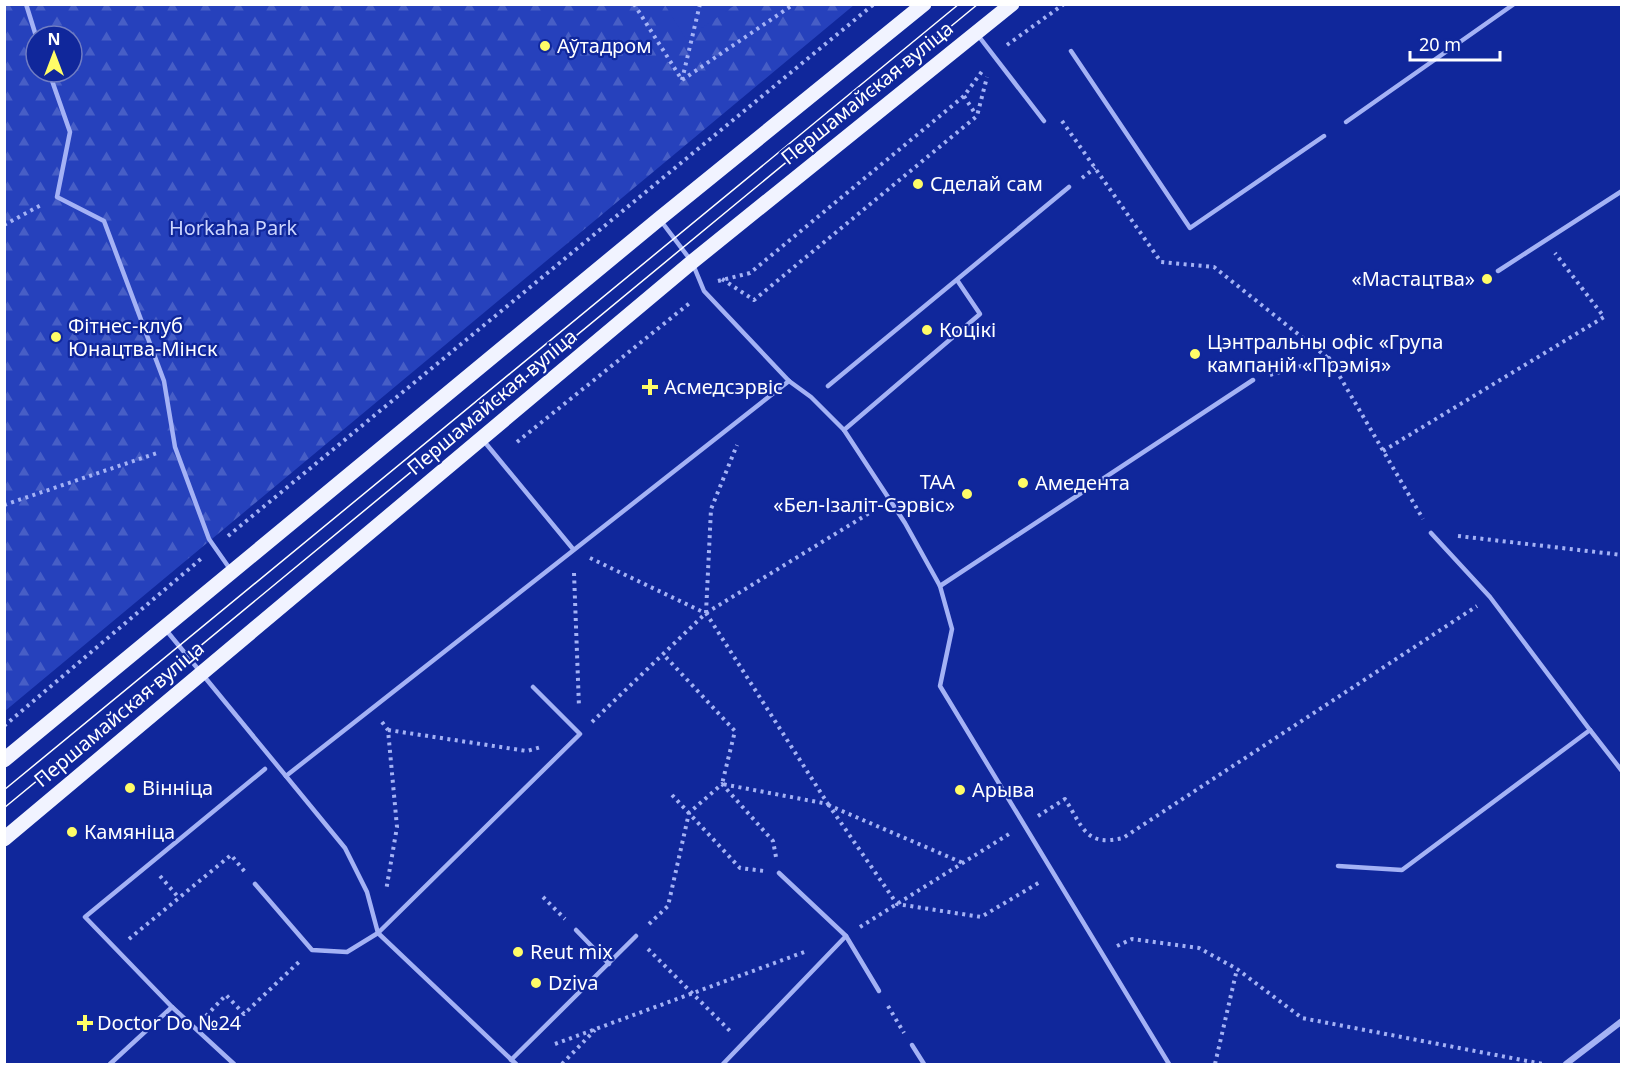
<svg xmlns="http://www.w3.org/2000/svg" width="1626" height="1069" font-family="'Noto Sans',sans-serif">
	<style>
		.forest { fill: url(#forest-firs); fill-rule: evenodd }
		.park { fill: #2641bc }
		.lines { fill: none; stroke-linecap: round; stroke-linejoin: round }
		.path { stroke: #a4b2f5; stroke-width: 4; stroke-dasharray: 3 4.5; stroke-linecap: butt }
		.lane { stroke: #a4b2f5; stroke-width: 4.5 }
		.street { stroke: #a4b2f5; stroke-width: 6 }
		.primary { stroke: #f1f3ff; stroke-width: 15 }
		.tram { stroke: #fff; stroke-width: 1.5 }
		.poi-dot { fill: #fffc67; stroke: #10279b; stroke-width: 2 }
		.labels { text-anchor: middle; stroke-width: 4.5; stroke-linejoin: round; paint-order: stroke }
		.poi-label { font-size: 20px; fill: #fff; stroke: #10279b; text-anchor: start }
		.street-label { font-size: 20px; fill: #fff; stroke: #10279b }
		.park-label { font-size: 20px; fill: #ccd5fe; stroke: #10279b }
	</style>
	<defs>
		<pattern id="forest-firs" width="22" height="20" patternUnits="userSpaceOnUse" patternTransform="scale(1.5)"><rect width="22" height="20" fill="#2641bc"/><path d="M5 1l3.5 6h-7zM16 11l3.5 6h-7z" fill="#475ec6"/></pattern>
	</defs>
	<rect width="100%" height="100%" fill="#10279b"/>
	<path class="forest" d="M5,5H854L5,711ZM36,36H72V72H36Z"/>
	<path class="park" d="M665,5H735L686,39Z"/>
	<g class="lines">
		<g class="path">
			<path d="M634,4L682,80L794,4"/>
			<path d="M1007,45L1064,4"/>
			<path d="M682,80L700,4"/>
			<path d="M964,96L976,115"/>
			<path d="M1062,121L1161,262L1214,267L1328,358"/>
			<path d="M1082,178L1095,168"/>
			<path d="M4,225L43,204"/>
			<path d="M722,279L754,300L977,116L987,77"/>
			<path d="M718,281L750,273L964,96L983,70"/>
			<path d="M1270,375L1329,358L1423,519"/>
			<path d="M517,442L691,302"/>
			<path d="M1383,451L1604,317L1555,253"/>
			<path d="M4,505L160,452"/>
			<path d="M228,536L874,4"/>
			<path d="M1458,536L1622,555"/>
			<path d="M590,558L705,613"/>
			<path d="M574,573L579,707"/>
			<path d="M706,613L876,509"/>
			<path d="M706,613L711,509L737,445"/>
			<path d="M382,722L388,730L397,827L386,891"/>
			<path d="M592,722L706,613L828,804L722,784L735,731L663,654"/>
			<path d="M4,726L202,558"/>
			<path d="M388,730L527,751L541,747"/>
			<path d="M672,795L740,868L764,871"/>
			<path d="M828,804L897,904L981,917L1040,882"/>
			<path d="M828,805L963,863"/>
			<path d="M1038,816L1065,799C1083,827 1085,847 1123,838L1477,606"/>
			<path d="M160,876L179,898"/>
			<path d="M543,897L565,919"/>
			<path d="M649,924L668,906L689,813L722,784L773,841L776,857"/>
			<path d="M860,927L1009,834"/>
			<path d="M129,939L231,855L245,872"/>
			<path d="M1117,946L1132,939L1199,948L1237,969L1302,1018L1543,1064"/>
			<path d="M648,949L732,1033"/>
			<path d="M888,1006L904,1033"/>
			<path d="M206,1016L226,995L244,1014L301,960"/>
			<path d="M555,1044L807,951"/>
			<path d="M562,1064L595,1030"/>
			<path d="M1215,1064L1237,969"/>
		</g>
		<g class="lane">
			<path d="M26,4L36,36"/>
			<path d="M977,34L1044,121"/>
			<path d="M1071,51L1190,228L1324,136"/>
			<path d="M49,72L70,132L57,197L104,221L164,381L175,447L209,539L230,569"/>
			<path d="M1346,122L1514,4"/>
			<path d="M661,221L692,262L704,291L789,381L811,397L844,430L905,523L940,586L952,629L940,686L1169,1064"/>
			<path d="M1498,271L1622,191"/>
			<path d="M828,386L1069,187"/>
			<path d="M844,430L980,314L957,280"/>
			<path d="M483,440L573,549"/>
			<path d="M1431,533L1490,597L1590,730"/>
			<path d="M940,586L1253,380"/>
			<path d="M166,630L345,848L367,892L378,933L516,1064"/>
			<path d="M286,776L789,381"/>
			<path d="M1338,866L1402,870L1590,730L1622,771"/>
			<path d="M255,884L312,950L347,952L378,933L580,734L533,687"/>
			<path d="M576,930L609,964"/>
			<path d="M846,936L879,991"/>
			<path d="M172,1007L85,917L265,769"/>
			<path d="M912,1045L924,1064"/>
			<path d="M511,1060L636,936"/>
			<path d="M110,1064L172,1007L234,1064"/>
			<path d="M723,1064L846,936L779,873"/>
		</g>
		<path class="street" d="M1566,1064L1622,1021"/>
		<g class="primary">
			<path d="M4,760L659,219L924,4"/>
			<path d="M4,839L692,262L1012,4"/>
		</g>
		<g class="tram">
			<path d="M4,790L959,4"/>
			<path d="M4,808L978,4"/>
		</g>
	</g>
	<g class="poi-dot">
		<circle cx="545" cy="46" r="6"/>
		<circle cx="918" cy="184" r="6"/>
		<circle cx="1487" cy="279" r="6"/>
		<circle cx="927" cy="330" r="6"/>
		<circle cx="56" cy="337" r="6"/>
		<circle cx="1195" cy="354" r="6"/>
		<path d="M647 378h6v6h6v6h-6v6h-6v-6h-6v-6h6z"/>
		<circle cx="1023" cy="483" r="6"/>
		<circle cx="967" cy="494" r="6"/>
		<circle cx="130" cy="788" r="6"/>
		<circle cx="960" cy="790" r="6"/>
		<circle cx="72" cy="832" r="6"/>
		<circle cx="518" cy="952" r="6"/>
		<circle cx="536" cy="983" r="6"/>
		<path d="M82 1014h6v6h6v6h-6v6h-6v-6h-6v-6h6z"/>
	</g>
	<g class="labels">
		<g class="poi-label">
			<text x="557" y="53">Аўтадром</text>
			<text x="930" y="191">Сделай сам</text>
			<text x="1475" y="286" text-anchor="end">«Мастацтва»</text>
			<text x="68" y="333">Фітнес-клуб<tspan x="68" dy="23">Юнацтва-Мінск</tspan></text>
			<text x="939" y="337">Коцікі</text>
			<text x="1207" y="349">Цэнтральны офіс «Група<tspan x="1207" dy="23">кампаній «Прэмія»</tspan></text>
			<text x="664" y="394">Асмедсэрвіс</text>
			<text x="955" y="489" text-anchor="end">ТАА<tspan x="955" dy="23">«Бел-Ізаліт-Сэрвіс»</tspan></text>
			<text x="1035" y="490">Амедента</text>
			<text x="142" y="795">Вінніца</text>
			<text x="972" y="797">Арыва</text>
			<text x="84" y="839">Камяніца</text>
			<text x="530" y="959">Reut mix</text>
			<text x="548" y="990">Dziva</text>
			<text x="97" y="1030">Doctor Do №24</text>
		</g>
		<g class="street-label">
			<text transform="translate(867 93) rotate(-39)" y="7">Першамайская вуліца</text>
			<text transform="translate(492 402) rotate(-40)" y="7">Першамайская вуліца</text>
			<text transform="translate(119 714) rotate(-40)" y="7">Першамайская вуліца</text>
		</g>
		<g class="park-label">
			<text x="233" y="235">Horkaha Park</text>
		</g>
	</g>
	<rect width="1626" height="1069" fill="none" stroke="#ffffff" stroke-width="12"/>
	<g transform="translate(54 54)"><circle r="28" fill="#10279b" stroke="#707dc3" stroke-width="1.5"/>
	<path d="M0-4.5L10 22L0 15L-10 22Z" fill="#fffc67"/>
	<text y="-9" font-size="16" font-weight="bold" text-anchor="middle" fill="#ffffff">N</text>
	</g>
	<path d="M1410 51v9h90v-9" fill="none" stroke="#ffffff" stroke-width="3"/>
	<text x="1419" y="51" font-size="18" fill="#ffffff" stroke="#10279b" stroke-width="4.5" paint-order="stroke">20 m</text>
</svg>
